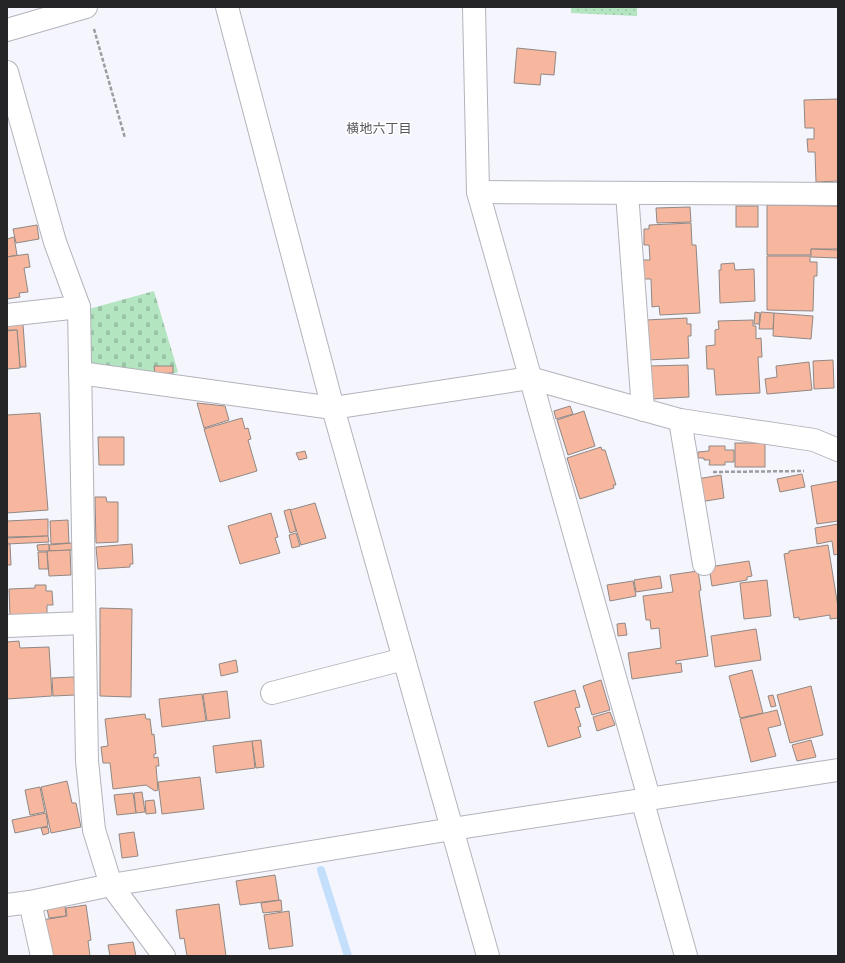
<svg xmlns="http://www.w3.org/2000/svg" width="845" height="963" font-family="'Fira Sans','Noto Sans JP',sans-serif">
	<style>
		.grass { fill: url(#grass-dots) }
		.cemetery { fill: url(#cemetery-stones) }
		.lines { fill: none; stroke-linecap: round; stroke-linejoin: round }
		.stream { stroke: #c4dffc; stroke-width: 8 }
		.building { fill: #f7b79e; stroke: #908884 }
		.minor-casing { stroke: #b3b3bb; stroke-width: 24 }
		.path { stroke: #9c9ca2; stroke-width: 2.5; stroke-dasharray: 4 2; stroke-linecap: butt }
		.minor { stroke: #fff; stroke-width: 22 }
		.labels { text-anchor: middle; stroke-width: 3; stroke-linejoin: round; paint-order: stroke }
		.neighbourhood-label { font-size: 13px; fill: #56565d; stroke: #fff }
	</style>
	<defs>
		<pattern id="grass-dots" width="8" height="8" patternUnits="userSpaceOnUse"><rect width="8" height="8" fill="#b3e5c1"/><path d="M2 2h.1M6 6h.1" fill="none" stroke="#9ac4a6" stroke-width="1.8" stroke-linecap="round"/></pattern>
		<pattern id="cemetery-stones" width="16" height="16" patternUnits="userSpaceOnUse"><rect width="16" height="16" fill="#b3e5c1"/><path d="M2 7V4a2 2 0 0 1 4 0v3zM10 15v-3a2 2 0 0 1 4 0v3z" fill="#9ac4a6"/></pattern>
	</defs>
	<rect width="100%" height="100%" fill="#f5f5fe"/>
	<path class="grass" d="M571,7H637V16L571,13Z"/>
	<path class="cemetery" d="M154,291L178,372L163,378L91,367L89,309Z"/>
	<g class="lines">
		<path class="stream" d="M321,870L348,956"/>
	</g>
	<g class="building">
		<path d="M517,48L556,52L554,75L541,74L540,85L514,83Z"/>
		<path d="M838,99V181L816,182L815,152H808L807,139H814V128H805L804,100Z"/>
		<path d="M767,205L838,206V249H811V255H767Z"/>
		<rect x="736" y="206" width="22" height="21"/>
		<path d="M690,207L691,222L657,223L656,208Z"/>
		<path d="M691,223L692,245H696L700,313L660,315L659,306L652,307L651,279H640L639,260H650L649,245H644V229H649V225Z"/>
		<path d="M37,225L39,239L16,243L13,229Z"/>
		<path d="M14,237L17,255L7,257V239Z"/>
		<path d="M811,249L838,250V258L811,257Z"/>
		<path d="M28,254L30,267L24,268L28,292L19,293L20,297L7,299V257Z"/>
		<path d="M767,256H810V262H817V276H814L813,311L767,310Z"/>
		<path d="M734,263L735,270L754,269L755,301L720,303L719,270H721V264Z"/>
		<path d="M755,312L760,313L759,324H754Z"/>
		<path d="M761,312L774,313L773,329H759Z"/>
		<path d="M774,313L813,316L811,339L773,336Z"/>
		<path d="M687,318V324H691V336H688L689,358L648,360L646,320Z"/>
		<path d="M753,320V326H756V339L761,338L762,357H758L760,393L716,395L714,369H707L706,346L715,345V330L719,329L718,321Z"/>
		<path d="M23,324L26,367H20L17,330H7V325Z"/>
		<path d="M17,330L20,368L7,369V331Z"/>
		<path d="M833,360L834,388L814,389L813,361Z"/>
		<path d="M809,362L812,390L767,394L765,379L777,377L776,366Z"/>
		<path d="M688,365L689,397L651,399L649,366Z"/>
		<path d="M154,366H173V373L155,374Z"/>
		<path d="M197,403L225,406L229,420L204,428Z"/>
		<path d="M570,406L573,414L556,419L554,411Z"/>
		<path d="M584,411L595,446L568,455L557,420Z"/>
		<path d="M40,413L48,510L7,513V415Z"/>
		<path d="M242,418L245,429L248,428L251,439L248,440L257,471L220,482L204,429Z"/>
		<path d="M98,437H124V465H99Z"/>
		<rect x="735" y="443" width="30" height="24"/>
		<path d="M709,446H725V450H734V462H725V465H709L710,460H704V458H698V452L709,451Z"/>
		<path d="M601,447L602,450H605L616,485H613L614,488L580,499L567,458Z"/>
		<path d="M305,451L307,458L299,460L296,453Z"/>
		<path d="M802,474L805,487L780,492L777,479Z"/>
		<path d="M721,475L724,498L700,502L697,479Z"/>
		<path d="M838,481V521L817,524L811,486Z"/>
		<path d="M95,497H106L107,502H118V542L96,543Z"/>
		<path d="M315,503L326,538L301,545L290,510Z"/>
		<path d="M290,509L296,531L290,533L284,511Z"/>
		<path d="M271,513L278,537L275,538L280,553L240,564L228,526Z"/>
		<path d="M48,519V536L7,537V521Z"/>
		<path d="M68,520L69,543L51,544L50,521Z"/>
		<path d="M838,524V554L834,555L832,541L817,544L815,528Z"/>
		<path d="M296,533L300,546L292,548L289,535Z"/>
		<path d="M48,536L49,542L7,544V538Z"/>
		<path d="M72,543V550L50,551L49,545Z"/>
		<path d="M7,544H10L11,565H7Z"/>
		<path d="M49,544V551H38L37,545Z"/>
		<path d="M132,544L133,564H130V567L98,569L96,547Z"/>
		<path d="M828,545L838,607V618L830,619V615L799,620V617L794,618L784,554L789,553V551Z"/>
		<path d="M70,550L71,575L49,576L47,551Z"/>
		<path d="M38,552H47L48,569H39Z"/>
		<path d="M749,561L752,576L747,577V580L712,586L709,567Z"/>
		<path d="M698,571L701,590L699,591L708,656L676,661V664L681,663L682,672L632,679L628,653L661,648L659,628L651,629L650,620H646L643,596L673,592L670,575Z"/>
		<path d="M660,576L662,588L636,592L634,580Z"/>
		<path d="M767,580L771,616L744,619L740,583Z"/>
		<path d="M633,581L636,596L610,601L607,585Z"/>
		<path d="M35,585H46V591H52L53,605H47V614L10,616L9,589L35,588Z"/>
		<path d="M100,608L132,609L131,697L100,696Z"/>
		<path d="M625,623L627,635L618,636L617,624Z"/>
		<path d="M756,629L761,660L715,667L711,636Z"/>
		<path d="M19,641L20,648L49,647L52,696L7,699V642Z"/>
		<path d="M236,660L238,672L221,676L219,664Z"/>
		<path d="M752,670L763,713L740,718L729,676Z"/>
		<path d="M74,677L75,695L53,696L52,678Z"/>
		<path d="M601,680L610,710L592,715L583,686Z"/>
		<path d="M811,686L823,735L790,743L777,695Z"/>
		<path d="M575,690L580,707L575,708L581,726L578,727L581,737L548,747L534,702Z"/>
		<path d="M227,691L230,718L207,721L203,694Z"/>
		<path d="M202,694L206,721L162,727L159,699Z"/>
		<path d="M773,695L776,706L771,707L768,696Z"/>
		<path d="M777,710L781,725L768,728L776,756L751,762L740,719Z"/>
		<path d="M610,712L615,725L597,731L593,717Z"/>
		<path d="M145,714L146,719H150L152,735L154,734L156,754H154V758L158,757L159,766H156L158,790L155,791L146,785L113,789L110,763H103L101,747L108,746L105,719Z"/>
		<path d="M261,740L264,767L256,768L252,741Z"/>
		<path d="M811,740L816,757L797,761L792,745Z"/>
		<path d="M252,741L255,768L216,773L213,746Z"/>
		<path d="M200,777L204,809L162,814L158,782Z"/>
		<path d="M67,781L72,803H76L81,827L51,833L41,787Z"/>
		<path d="M40,787L45,812L30,815L25,790Z"/>
		<path d="M142,792L145,812L136,813L134,793Z"/>
		<path d="M133,793L136,813L117,815L114,795Z"/>
		<path d="M154,800L156,813L146,814L145,801Z"/>
		<path d="M46,813L48,826L15,833L12,820Z"/>
		<path d="M48,827L49,833L43,835L41,828Z"/>
		<path d="M134,832L138,856L122,858L119,834Z"/>
		<path d="M275,875L279,900L240,905L236,881Z"/>
		<path d="M281,900L282,911L263,913L261,903Z"/>
		<path d="M219,904L226,956H187L184,938L180,939L176,910Z"/>
		<path d="M86,905L91,940L88,941L90,956H47L42,920L67,916L66,908Z"/>
		<path d="M65,906L66,916L49,918L47,909Z"/>
		<path d="M289,911L293,946L269,949L264,915Z"/>
		<path d="M133,942L136,956H110L108,945Z"/>
	</g>
	<g class="lines">
		<defs>
			<g id="minor">
				<path d="M227,7L333,408L488,956"/>
				<path d="M474,7L478,192L649,798"/>
				<path d="M7,30L86,7"/>
				<path d="M7,72L55,242L79,307L87,761L94,830L111,885L164,956"/>
				<path d="M478,192L838,194"/>
				<path d="M627,193L643,410"/>
				<path d="M7,315L79,307"/>
				<path d="M80,373L333,408L530,378L680,420L814,440L838,450"/>
				<path d="M680,420L704,564"/>
				<path d="M7,626L84,623"/>
				<path d="M272,693L404,659"/>
				<path d="M642,799L686,956"/>
				<path d="M30,902L42,956"/>
				<path d="M7,905L30,902L111,885L452,829L838,770"/>
			</g>
		</defs>
		<use href="#minor" class="minor-casing"/>
		<g class="path">
			<path d="M94,29L125,138"/>
			<path d="M713,472L804,471"/>
		</g>
		<use href="#minor" class="minor"/>
	</g>
	<g class="labels">
		<g class="neighbourhood-label">
			<text x="379" y="133">横地六丁目</text>
		</g>
	</g>
	<rect width="845" height="963" fill="none" stroke="#252528" stroke-width="16"/>
</svg>
